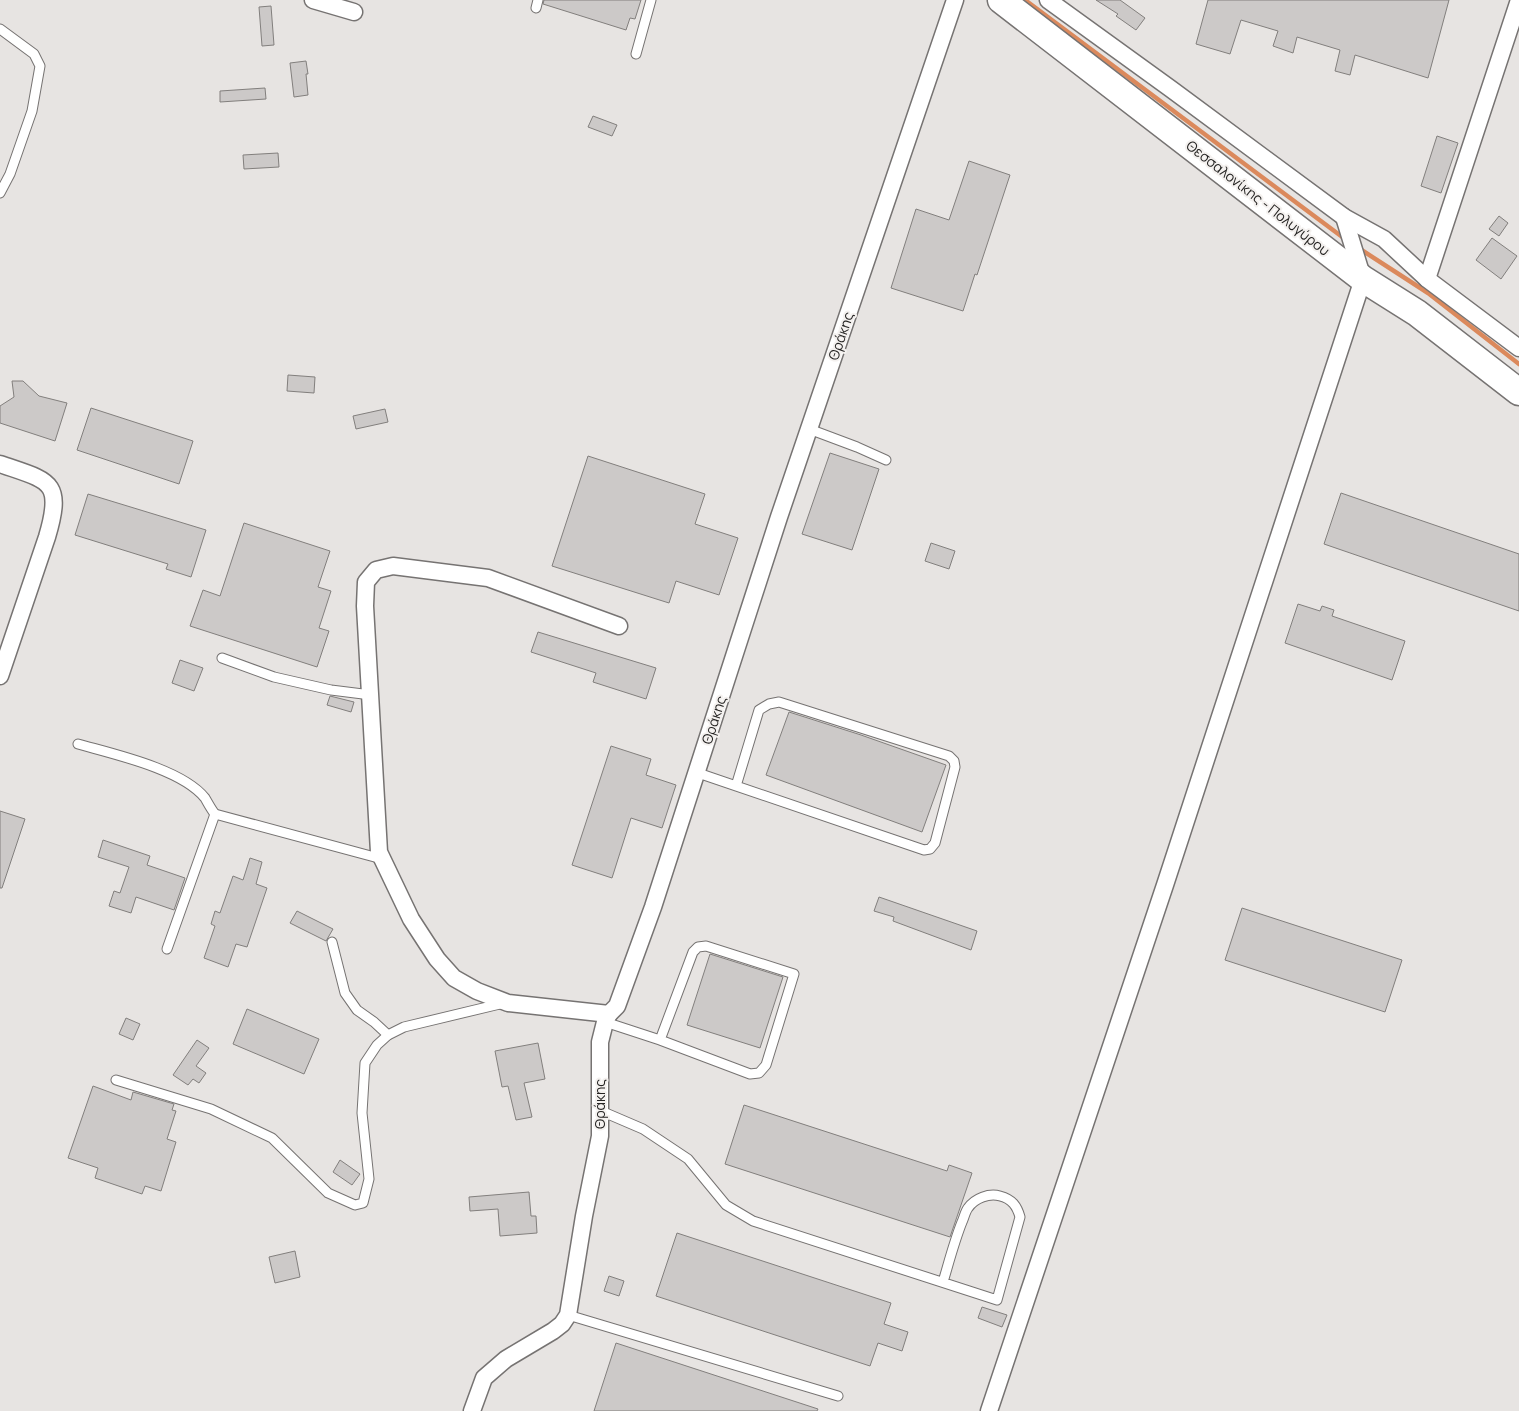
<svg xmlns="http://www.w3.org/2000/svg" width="1519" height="1411" font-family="Manrope,sans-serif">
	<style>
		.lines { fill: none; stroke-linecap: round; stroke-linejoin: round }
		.stream { stroke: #db895c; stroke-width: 4.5 }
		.building { fill: #ccc9c8; stroke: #827f7d }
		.service-casing { stroke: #767372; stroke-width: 11 }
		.minor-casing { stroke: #767372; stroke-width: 19 }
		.primary-casing { stroke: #767372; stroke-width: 29 }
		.service { stroke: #fff; stroke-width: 9 }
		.minor { stroke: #fff; stroke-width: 16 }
		.primary { stroke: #fff; stroke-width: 26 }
		.labels { text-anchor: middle; stroke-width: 4; stroke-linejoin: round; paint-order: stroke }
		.street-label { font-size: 14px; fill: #242322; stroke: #f4f1ef }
	</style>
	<rect width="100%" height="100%" fill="#e7e4e2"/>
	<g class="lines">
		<g class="stream">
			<path d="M1025,0L1345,239"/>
			<path d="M1360,249L1428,293L1519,364"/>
		</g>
	</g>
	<g class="building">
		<path d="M544,0H641L635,19L630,18L626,30L543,4Z"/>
		<path d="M1096,0H1120L1145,18L1136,30L1116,16L1118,14Z"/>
		<path d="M1208,0H1449L1428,78L1355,55L1350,75L1335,71L1340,50L1297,37L1293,53L1273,46L1278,31L1241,20L1230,54L1196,44Z"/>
		<path d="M271,6L274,45L262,46L259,7Z"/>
		<path d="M306,61L308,74H306L308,95L294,97L290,63Z"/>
		<path d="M265,88L266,99L220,102V91Z"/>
		<path d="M593,116L617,125L612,136L588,127Z"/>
		<path d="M1437,136L1458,143L1441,193L1421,186Z"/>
		<path d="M278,153L279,167L244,169L243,155Z"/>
		<path d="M969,161L1010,175L977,275L975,274L963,311L891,288L916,209L949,220Z"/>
		<path d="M1499,216L1508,223L1499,236L1489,229Z"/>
		<path d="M1492,238L1517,256L1501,279L1476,260Z"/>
		<path d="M288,375L315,377L314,393L287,391Z"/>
		<path d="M12,381H23L39,396L67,403L55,441L0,423V406L14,397Z"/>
		<path d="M91,408L193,441L179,484L77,450Z"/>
		<path d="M385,409L388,422L356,429L353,416Z"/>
		<path d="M830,453L879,469L852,550L802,534Z"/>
		<path d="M588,456L705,494L695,524L738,538L719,595L676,581L669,603L552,566Z"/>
		<path d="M1341,493L1519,554V611L1324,544Z"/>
		<path d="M88,494L206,530L191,577L166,569L168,564L75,535Z"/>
		<path d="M244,523L330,551L318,587L331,591L319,628L329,631L317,667L190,626L203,590L220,596Z"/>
		<path d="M931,543L955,551L949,569L925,561Z"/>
		<path d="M1298,604L1320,611L1322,606L1334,610L1332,616L1405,641L1392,680L1285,643Z"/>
		<path d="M538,632L656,668L646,699L593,682L596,673L531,652Z"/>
		<path d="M180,660L203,668L194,691L172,683Z"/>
		<path d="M330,696L354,702L351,712L327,705Z"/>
		<path d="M789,712L861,735L946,765L922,832L766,775Z"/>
		<path d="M611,746L651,759L646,775L676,785L662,828L631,818L612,878L572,865Z"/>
		<path d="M0,811L25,819L2,888H0Z"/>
		<path d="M103,840L150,856L147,865L185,878L174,910L136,897L131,913L109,906L114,891L120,893L129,867L98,857Z"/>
		<path d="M250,858L262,862L256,884L267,888L247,947L236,944L228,967L204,958L215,926L211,924L215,911L220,913L233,876L243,880Z"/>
		<path d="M879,897L977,931L971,950L893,921L894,917L874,911Z"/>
		<path d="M1242,908L1402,960L1385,1012L1225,960Z"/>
		<path d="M297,911L333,929L326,941L290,923Z"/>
		<path d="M710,954L783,977L760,1048L687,1025Z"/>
		<path d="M247,1009L319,1039L304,1074L233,1044Z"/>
		<path d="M126,1018L140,1024L133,1040L119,1034Z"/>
		<path d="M197,1040L209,1048L196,1066L206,1073L199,1083L193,1079L188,1085L173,1075Z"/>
		<path d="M538,1043L545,1079L524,1083L532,1117L516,1120L508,1086L502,1087L495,1051Z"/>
		<path d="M93,1086L131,1100L133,1092L174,1104L172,1110L176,1111L167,1139L176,1142L161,1191L145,1186L142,1194L95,1178L98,1168L68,1158Z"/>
		<path d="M744,1105L947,1171L949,1165L972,1173L950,1237L725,1164Z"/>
		<path d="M340,1160L360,1174L352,1185L333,1172Z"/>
		<path d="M529,1192L531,1216H536L537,1233L500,1236L498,1209L470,1211L469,1197Z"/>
		<path d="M677,1233L891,1303L884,1324L908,1332L902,1351L878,1343L870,1366L656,1296Z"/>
		<path d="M295,1251L300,1277L275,1283L269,1257Z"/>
		<path d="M609,1276L624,1281L619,1296L604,1291Z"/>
		<path d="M982,1307L1007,1315L1002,1327L978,1318Z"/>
		<path d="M616,1343L818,1409L817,1411H594Z"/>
	</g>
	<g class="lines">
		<defs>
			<g id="service">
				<path d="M536,8L538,0"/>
				<path d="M0,29L34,54L40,66L32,111L10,174L0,193"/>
				<path d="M636,54L651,0"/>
				<path d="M809,429L857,447L886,460"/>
				<path d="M222,658L274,677L331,690L371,695"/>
				<path d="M78,744C113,754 182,769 205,798C208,803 211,809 215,814L382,859"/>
				<path d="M698,773L924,850L930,849L935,843L955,767L954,761L949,756L779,702L769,704L759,710L736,786"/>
				<path d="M332,942L345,993L357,1010L374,1022L388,1035"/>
				<path d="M167,949L215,814"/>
				<path d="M605,1022L660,1040L750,1074L759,1073L766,1065L794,974L706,946L698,947L693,952L660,1040"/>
				<path d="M116,1080L211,1109L272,1138L328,1193L355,1205L363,1203L369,1179L362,1113L365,1063L377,1045L388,1035L404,1027L504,1003"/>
				<path d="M601,1111L643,1129L688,1159L726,1205L753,1221L997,1300L1020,1217C1017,1206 1012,1199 1000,1196C989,1193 975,1198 968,1208C965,1212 964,1218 962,1222C954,1242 949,1262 943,1282"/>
				<path d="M568,1315L838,1396"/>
			</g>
			<g id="minor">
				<path d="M313,0L354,12"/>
				<path d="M1048,0L1171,89L1344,217L1384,239L1427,279L1519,348"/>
				<path d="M1427,279L1519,0"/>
				<path d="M0,464C49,481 64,480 47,537L0,676"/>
				<path d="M609,1014L508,1003L477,991L454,978L437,959L411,919L379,852L365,606L366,582L376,570L393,566L488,578L619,626"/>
				<path d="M472,1411L484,1378L506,1359L553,1331L562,1324L568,1315L584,1216L600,1136V1042L605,1022L609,1014L617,1006L653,907L779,517L955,0"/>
				<path d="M989,1411L1165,885L1363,279L1344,217"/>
			</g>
			<path id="primary" d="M1001,0L1363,279L1417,313L1519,392"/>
		</defs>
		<use href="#service" class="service-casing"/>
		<use href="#minor" class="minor-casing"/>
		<use href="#primary" class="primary-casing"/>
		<use href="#service" class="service"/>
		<use href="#minor" class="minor"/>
		<use href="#primary" class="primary"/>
	</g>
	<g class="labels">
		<g class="street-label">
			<text transform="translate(1258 198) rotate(38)" y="5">Θεσσαλονίκης - Πολυγύρου</text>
			<text transform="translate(841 336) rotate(-71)" y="5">Θράκης</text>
			<text transform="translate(714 720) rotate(-72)" y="5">Θράκης</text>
			<text transform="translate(600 1104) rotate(-90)" y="5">Θράκης</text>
		</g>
	</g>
</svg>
